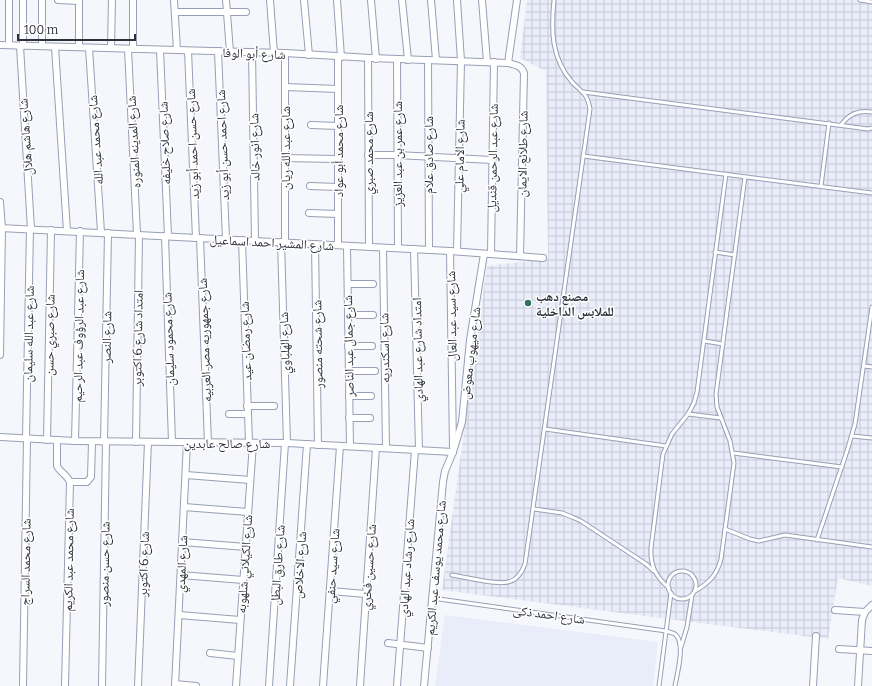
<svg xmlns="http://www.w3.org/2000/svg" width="872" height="686" font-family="Bitter,'Noto Naskh Arabic',serif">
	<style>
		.built { fill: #e9ecf9 }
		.industrial { fill: url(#industrial-grid) }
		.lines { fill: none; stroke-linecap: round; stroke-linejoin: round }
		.service-casing { stroke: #989fb6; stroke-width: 5 }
		.minor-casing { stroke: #989fb6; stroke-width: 8 }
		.service { stroke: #fff; stroke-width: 3 }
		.minor { stroke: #fff; stroke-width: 6 }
		.poi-dot { fill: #317160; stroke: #fff; stroke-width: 1.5 }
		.labels { text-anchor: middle; stroke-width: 3; stroke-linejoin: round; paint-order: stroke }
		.street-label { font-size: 13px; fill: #2e303a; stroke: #fff }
		.poi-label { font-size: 13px; font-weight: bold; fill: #2e303a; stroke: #fff; text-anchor: start }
	</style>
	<defs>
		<pattern id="industrial-grid" width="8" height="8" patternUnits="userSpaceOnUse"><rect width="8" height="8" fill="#e9ecf9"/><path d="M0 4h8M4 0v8" fill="none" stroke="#c8cbd6"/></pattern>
	</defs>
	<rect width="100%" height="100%" fill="#f6f7fc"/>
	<path class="built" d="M445,615L658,642L653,686H435Z"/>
	<path class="industrial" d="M527,0H872V586L838,578L828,639L442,590L487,266L548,259L546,71L520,58Z"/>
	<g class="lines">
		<defs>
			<g id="service">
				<path d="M860,0L872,2"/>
				<path d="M583,92L868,129L872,128"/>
				<path d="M841,125C849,114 858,110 872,112"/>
				<path d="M583,156L872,193"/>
				<path d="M821,186L829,123"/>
				<path d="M715,252L735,255"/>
				<path d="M704,341L723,344"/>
				<path d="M864,366L872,367"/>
				<path d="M688,414L721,418"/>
				<path d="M545,429L666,446"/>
				<path d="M852,436L872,438"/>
				<path d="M733,453L842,467"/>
				<path d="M534,509L562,513L572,517L581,521L646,564L654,571"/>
				<path d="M725,529L750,539L759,541L785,535L872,547"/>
				<path d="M817,540L847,451L855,424L872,307"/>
				<circle cx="682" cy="585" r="14"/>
				<path d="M452,575C463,577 473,579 484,581C504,584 517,586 525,564L590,109C587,92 582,93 572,82C551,58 551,30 554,0"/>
				<path d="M669,588C656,577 650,566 651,548L663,454L672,434L688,414L694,403L697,392L726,174"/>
				<path d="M695,591C709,583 717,575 721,559L734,463L730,441L717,407L716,394L745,177"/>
				<path d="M432,598L666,631C669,632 673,633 675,634C686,643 677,674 675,686"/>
				<path d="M681,647L687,627L692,595"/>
				<path d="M659,686L671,593"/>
			</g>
			<g id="minor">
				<path d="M9,0V45"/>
				<path d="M58,0L79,1"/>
				<path d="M79,0V47"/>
				<path d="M133,0V49"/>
				<path d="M174,0L177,50"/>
				<path d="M226,0L230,52"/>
				<path d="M270,0L274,53"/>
				<path d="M304,0L309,55"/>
				<path d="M337,0L341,57"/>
				<path d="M371,0L376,59"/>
				<path d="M402,0L408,60"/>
				<path d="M431,0L436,60"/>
				<path d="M482,0L487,62"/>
				<path d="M175,12H246"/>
				<path d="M0,45L285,53L371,58L508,63C515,65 521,65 524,73L520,256"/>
				<path d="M20,46L31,229"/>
				<path d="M23,46V0"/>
				<path d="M42,46V0"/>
				<path d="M55,47L67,231"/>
				<path d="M89,48L101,232"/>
				<path d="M111,48L112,0"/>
				<path d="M128,49L137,234"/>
				<path d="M160,50L168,236"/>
				<path d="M188,51L196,238"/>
				<path d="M218,51L226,239"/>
				<path d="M252,52L255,241"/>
				<path d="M285,53V243"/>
				<path d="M368,58L369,247"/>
				<path d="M397,59L398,248"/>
				<path d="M428,60L429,250"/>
				<path d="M508,63L517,0"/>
				<path d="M285,87L338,89"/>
				<path d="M311,125L338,126"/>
				<path d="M368,155H397L492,160"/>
				<path d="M284,158L337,159"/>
				<path d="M310,186L338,187"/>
				<path d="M0,202L2,228L0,355"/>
				<path d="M309,213L338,214"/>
				<path d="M0,228L450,251L543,258"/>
				<path d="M165,236L172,442"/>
				<path d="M200,238L208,443"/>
				<path d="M242,240L249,443"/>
				<path d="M281,242L287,443"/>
				<path d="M315,244L318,445"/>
				<path d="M338,245V57"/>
				<path d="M347,246L350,446"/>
				<path d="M383,248L386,448"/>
				<path d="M414,249L419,450"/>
				<path d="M450,251L453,447"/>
				<path d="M457,251L461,61L457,0"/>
				<path d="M491,254L494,62"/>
				<path d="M348,284H373"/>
				<path d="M348,315H373"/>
				<path d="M348,346H372"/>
				<path d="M349,371H375"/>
				<path d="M349,396H371"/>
				<path d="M247,406H274"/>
				<path d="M229,414H248"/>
				<path d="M349,418H370"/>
				<path d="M0,437L75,441L287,443L453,452"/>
				<path d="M26,438L30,229"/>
				<path d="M47,440L51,230"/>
				<path d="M57,440V466C60,472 67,475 70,482L65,686"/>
				<path d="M75,441L80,231"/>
				<path d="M104,442L108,233"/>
				<path d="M136,442L139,235"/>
				<path d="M186,475L250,480"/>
				<path d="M70,482H87L91,477L92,442"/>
				<path d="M184,507L248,512"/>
				<path d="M182,542L246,547"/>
				<path d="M181,575L243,580"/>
				<path d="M330,591L366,594"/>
				<path d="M835,610L865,612"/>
				<path d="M179,615L240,620"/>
				<path d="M388,643L428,648"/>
				<path d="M839,649L872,651"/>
				<path d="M210,653L238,656"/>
				<path d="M175,684L196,686"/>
				<path d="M23,686L27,438"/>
				<path d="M102,686L106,442"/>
				<path d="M138,686L148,442"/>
				<path d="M175,686L187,442"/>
				<path d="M236,686L253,443"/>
				<path d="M269,686L285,443"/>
				<path d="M290,686L307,444"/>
				<path d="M323,686L340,446"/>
				<path d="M360,686L376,448"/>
				<path d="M397,686L415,450"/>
				<path d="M424,686L443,482L445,471L453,452L462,422L470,340L484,254"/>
				<path d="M813,686L816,636"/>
				<path d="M858,686L862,620L865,612L872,605"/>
			</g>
		</defs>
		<use href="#service" class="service-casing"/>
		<use href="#minor" class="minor-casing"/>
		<use href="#service" class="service"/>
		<use href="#minor" class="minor"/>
	</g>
	<circle class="poi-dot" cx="528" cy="303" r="4"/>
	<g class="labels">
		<g class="street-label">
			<text transform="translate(254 53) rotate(2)" y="5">شارع أبو الوفا</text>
			<text transform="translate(25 137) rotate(-94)" y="5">شارع هاشم هلال</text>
			<text transform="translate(95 140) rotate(-94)" y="5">شارع محمد عبد الله</text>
			<text transform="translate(133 142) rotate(-93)" y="5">شارع المدينه المنوره</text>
			<text transform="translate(164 143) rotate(-92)" y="5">شارع صلاح خليفه</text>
			<text transform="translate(192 144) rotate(-92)" y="5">شارع حسن احمد أبو زيد</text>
			<text transform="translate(222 145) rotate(-92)" y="5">شارع احمد حسن أبو زيد</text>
			<text transform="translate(254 147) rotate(-91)" y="5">شارع انور خالد</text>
			<text transform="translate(285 148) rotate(-90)" y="5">شارع عبد الله ريان</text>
			<text transform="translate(338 151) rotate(-90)" y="5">شارع محمد أبو عواد</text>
			<text transform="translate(368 153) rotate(-90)" y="5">شارع محمد صبري</text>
			<text transform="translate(397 154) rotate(-90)" y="5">شارع عمر بن عبد العزيز</text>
			<text transform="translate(522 154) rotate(-89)" y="5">شارع طلائع الايمان</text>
			<text transform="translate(428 155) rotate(-90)" y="5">شارع صادق علام</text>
			<text transform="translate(459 156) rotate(-89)" y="5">شارع الامام علي</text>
			<text transform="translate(492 158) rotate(-89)" y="5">شارع عبد الرحمن قنديل</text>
			<text transform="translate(272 242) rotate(3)" y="5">شارع المشير احمد اسماعيل</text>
			<text transform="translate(451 316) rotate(-91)" y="5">شارع سيد عبد العال</text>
			<text transform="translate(28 334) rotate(-89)" y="5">شارع عبد الله سليمان</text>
			<text transform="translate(49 335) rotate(-89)" y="5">شارع صبري حسن</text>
			<text transform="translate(78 336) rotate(-89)" y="5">شارع عبد الرؤوف عبد الرحيم</text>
			<text transform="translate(106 337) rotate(-89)" y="5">شارع النصر</text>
			<text transform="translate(137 338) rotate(-89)" y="5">امتداد شارع 6 اكتوبر</text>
			<text transform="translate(168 339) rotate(-92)" y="5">شارع محمود سليمان</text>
			<text transform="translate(204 340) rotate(-92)" y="5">شارع جمهوريه مصر العربيه</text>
			<text transform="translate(245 341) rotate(-92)" y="5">شارع رمضان عيد</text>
			<text transform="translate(284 343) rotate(-92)" y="5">شارع الهلباوي</text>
			<text transform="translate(317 344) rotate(-91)" y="5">شارع شحته منصور</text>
			<text transform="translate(348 346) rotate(-91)" y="5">شارع جمال عبد الناصر</text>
			<text transform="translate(384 348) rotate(-91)" y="5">شارع اسكندريه</text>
			<text transform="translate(417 350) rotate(-91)" y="5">امتداد شارع عبد الهادي</text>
			<text transform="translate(470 353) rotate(-83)" y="5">شارع ميهوب معوض</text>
			<text x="227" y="448">شارع صالح عابدين</text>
			<text transform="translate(68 560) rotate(-89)" y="5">شارع محمد عبد الكريم</text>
			<text transform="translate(25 562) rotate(-89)" y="5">شارع محمد السراج</text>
			<text transform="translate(104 564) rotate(-89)" y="5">شارع حسن منصور</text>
			<text transform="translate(143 564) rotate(-88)" y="5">شارع 6 اكتوبر</text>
			<text transform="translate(181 564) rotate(-87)" y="5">شارع المهدي</text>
			<text transform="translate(244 564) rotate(-86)" y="5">شارع الكيلاني شلهوبه</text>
			<text transform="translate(277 565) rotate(-86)" y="5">شارع طارق البطل</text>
			<text transform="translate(299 565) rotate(-86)" y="5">شارع الاخلاص</text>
			<text transform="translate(332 566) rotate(-86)" y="5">شارع سيد حنفي</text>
			<text transform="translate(368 567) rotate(-86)" y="5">شارع حسين فخري</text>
			<text transform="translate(406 568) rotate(-86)" y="5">شارع رشاد عبد الهادي</text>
			<text transform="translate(435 568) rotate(-85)" y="5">شارع محمد يوسف عبد الكريم</text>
			<text transform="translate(549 614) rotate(8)" y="5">شارع احمد ذكى</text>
		</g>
		<g class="poi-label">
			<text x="536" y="301">مصنع دهب<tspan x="536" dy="15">للملابس الداخلية</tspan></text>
		</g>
	</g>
	<path d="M18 34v6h117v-6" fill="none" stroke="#2e303a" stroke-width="2"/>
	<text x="24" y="34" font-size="12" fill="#2e303a" stroke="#ffffff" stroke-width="3" paint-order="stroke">100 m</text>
</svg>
